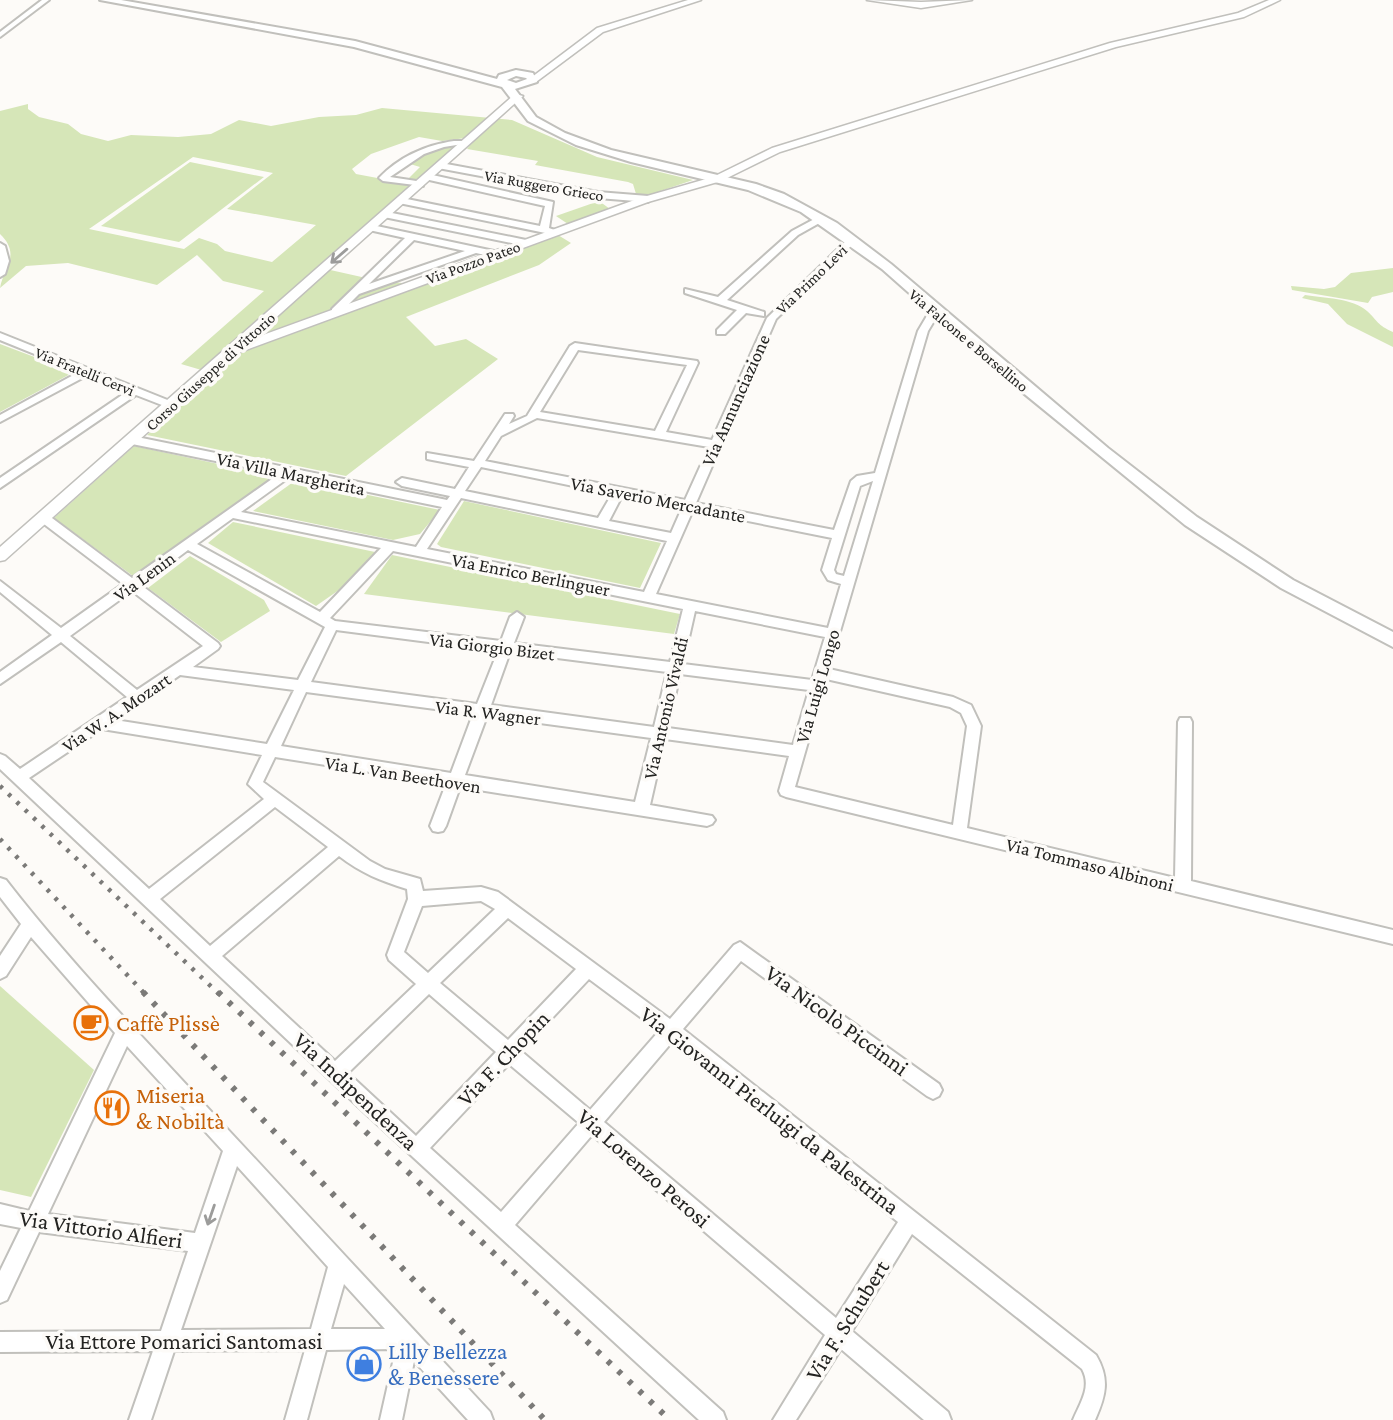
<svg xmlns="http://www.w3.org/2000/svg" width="1393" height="1420" font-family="'Crimson Pro',serif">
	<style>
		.green { fill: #d6e6b8; fill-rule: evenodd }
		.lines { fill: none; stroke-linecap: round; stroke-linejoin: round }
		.minor-casing { stroke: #c1c0bc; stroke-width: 4 }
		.tertiary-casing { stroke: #c1c0bc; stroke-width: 3 }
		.secondary-casing { stroke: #c1c0bc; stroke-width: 4 }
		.minor { fill: #fff; fill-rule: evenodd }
		.tertiary { fill: #fff; fill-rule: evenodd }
		.secondary { fill: #fff; fill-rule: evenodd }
		.rail-far1 { stroke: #7b7a78; stroke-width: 4.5; stroke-dasharray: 3.5 8; stroke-linecap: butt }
		.rail { stroke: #7b7a78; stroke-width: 6; stroke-dasharray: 4.5 10; stroke-linecap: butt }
		.oneway { stroke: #9c9c9b }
		.labels { text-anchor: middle; stroke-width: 7; stroke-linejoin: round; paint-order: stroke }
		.far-street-label { font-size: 16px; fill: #232321; stroke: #fdfbf8 }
		.street-label { font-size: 19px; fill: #232321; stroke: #fdfbf8 }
		.near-street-label { font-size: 23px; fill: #232321; stroke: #fdfbf8 }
		.near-food-label { font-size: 23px; fill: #c56008; stroke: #fdfbf8; text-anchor: start }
		.near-shop-label { font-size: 23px; fill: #366cbe; stroke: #fdfbf8; text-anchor: start }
	</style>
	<rect width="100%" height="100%" fill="#fdfbf8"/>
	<g class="green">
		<path d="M28,104V109L39,117L68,124L81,134L108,141L131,135L178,137L211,134L239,120L271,126L319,117L356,115L382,108L512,120L597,157L693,180L643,197L636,194L633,184L628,182L535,165L538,161L467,149L474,140L466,138L442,141L419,137L371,154L352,169L356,174L404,183L420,167L410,164L413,159L450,145L456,147L317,267L375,280L420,285L558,235L571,243L539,265L406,317L435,346L466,339L498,359L346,476L147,435L215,374L181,364L264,291L223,281L197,255L157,285L68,263L26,266L0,288C3,269 22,255 0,234V111ZM193,157L273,173L227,209L316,225L272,262L225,251L217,244L199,238L184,249L89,229Z"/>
		<path d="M190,162L264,177L179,242L101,226Z"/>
		<path d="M599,201L610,209L568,224L556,216Z"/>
		<path d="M1393,268V292L1372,297L1368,303L1292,290L1291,286L1324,289L1335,287L1351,273Z"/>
		<path d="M1305,295C1323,298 1353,298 1367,311C1378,321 1377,325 1393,332V347L1347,324L1328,304L1302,298Z"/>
		<path d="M0,344L74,372L0,412Z"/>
		<path d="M134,446L275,476L133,576L54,518Z"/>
		<path d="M296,480L440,510L420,534L393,540L253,511Z"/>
		<path d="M464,501L661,543L640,588L441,547L437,544Z"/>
		<path d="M233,522L375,552L339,590L316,606L208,543Z"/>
		<path d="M392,555L680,614L674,634L364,594Z"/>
		<path d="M190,556L264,600L270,611L221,642L148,588Z"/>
		<path d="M0,986L94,1070L31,1197L0,1190Z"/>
	</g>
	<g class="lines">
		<defs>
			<g id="minor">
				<path d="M42,0H49L0,37V32Z"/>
				<path d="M454,141H465L469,143L444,147L424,154L390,177L423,182V186L383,181L379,178C399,157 426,145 454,141Z"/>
				<path d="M441,163L598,192L648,196L652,199L648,202L598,198L438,168L437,166Z"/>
				<path d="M428,174L553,202L549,228L560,232L555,235L399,203V199L402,198L540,226L545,206L425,179V175Z"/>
				<path d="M387,212L526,240L531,243L526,246L384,217V213Z"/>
				<path d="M820,216L824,219L823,221L798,235L727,300L764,312V316L746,313L725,334H717V330L737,310L685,293V289L718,297L792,231Z"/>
				<path d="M372,225L494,251L499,254L494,257L476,253L359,294L340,313H332V309L405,238L369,230L367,228ZM414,240L465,251L369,284Z"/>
				<path d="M848,239L856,241L776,319L696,503L834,530L851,481L857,476L875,473L918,331L931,309H939L940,311L928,331L829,669L953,697L971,705L981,726L967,828L1175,878L1178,722L1180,718H1190L1192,722L1191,881L1393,930V944L786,797L781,795L779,791L789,756L665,739L650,805L712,816L715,820L712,824L707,826L460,787L446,826L443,831L438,832L433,831L430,826L446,784L275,757L263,782L370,861L385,869L420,879L423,891L481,887L498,892L670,1019L734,945L740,942L939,1084L942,1090L939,1096L933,1099L927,1096L741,961L683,1029L1096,1355C1110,1379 1106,1395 1095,1420H1073C1080,1403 1092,1387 1082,1369L912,1234L852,1331L948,1412L951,1420H924L841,1349L796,1420H773L825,1335L592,1135L515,1225L723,1412L726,1420H699L364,1112L0,769V754L5,756L20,769L127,697L61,642L0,684V672L52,635L0,592V581L61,628L123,584L40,521L38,518L40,515H48L132,578L279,474L132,444L128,442V438L132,436L447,500L450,496L402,486L396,482L402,478L455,489L469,467L427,459V453L474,461L505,414H513L514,416L509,424L527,416L570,346L575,343L697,361L698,363L666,432L712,440L767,318ZM578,350L687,365L655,431L540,412ZM537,418L709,447L685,500L485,461L501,436ZM481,467L612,494L598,518L465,491ZM291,476L442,507L416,547L241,512ZM873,481L844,576L836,574L834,570L860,486ZM622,496L682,508L671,533L609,521ZM461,498L667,541L644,592L427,549ZM693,510L832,538L822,570L828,580L841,584L828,628L656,594ZM233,518L381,548L320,612L197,544ZM188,550L325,627L298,680L193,667L218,649L220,646L218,643L141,585ZM393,551L683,609L670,662L514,643L524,617L517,612L510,617L501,641L335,621L330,618ZM132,591L203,646L137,690L70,636ZM695,611L825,637L812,680L683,664ZM336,630L498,651L477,704L311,682ZM510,652L667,672L654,727L491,705ZM680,674L809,690L793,745L668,728ZM180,675L294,690L267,744L115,720ZM826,679L950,707L961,713L967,726L953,825L795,787ZM306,692L473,714L451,773L281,746ZM487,716L651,738L635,802L465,775ZM102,729L262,755L248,784L264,799L149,889L29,778ZM275,807L328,847L210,946L160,899ZM339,856C361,873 381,881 407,889L408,899L387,955L389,960L416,984L335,1061L222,956ZM481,901L495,909L428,973L404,952L422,906ZM508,918L576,969L508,1040L440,983ZM589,979L659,1031L590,1110L521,1051ZM429,994L496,1052L416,1136L348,1073ZM672,1042L898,1222L836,1318L604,1122ZM509,1064L579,1123L501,1212L430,1148Z"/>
				<path d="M0,243L5,246L9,261L5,274L0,277Z"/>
				<path d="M0,333L175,403L176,405L175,407H167L136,395L0,488V478L128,391L88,375L0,422V415L79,372L0,340Z"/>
				<path d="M0,878L6,880C67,959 138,1032 206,1106C301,1208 395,1310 490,1412L493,1420H468L414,1361L402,1420H380L396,1349L326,1350L307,1420H285L305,1350L174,1351L151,1420H129L153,1351L0,1352V1332L161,1331L188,1251L39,1232L7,1300L0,1303V1271L21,1228L0,1224V1204L29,1211L115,1033L31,937L6,976L0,979V956L21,924L0,897ZM127,1046L223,1151L195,1233L48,1214ZM237,1166L328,1267L311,1329L181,1330ZM344,1284L385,1329H331Z"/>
			</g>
			<g id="tertiary">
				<path d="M688,0H701L603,32L536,82L528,80L597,28Z"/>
				<path d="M867,0L921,2L972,0L921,8Z"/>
				<path d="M1269,0H1280L1244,17L1116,47L780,152L721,181L648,202L235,354L5,560L0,561V547L515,94L523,96L252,339L640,198L713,177L772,148L1110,43L1238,13Z"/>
			</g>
			<path id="secondary" d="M100,0H121L355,41L497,79L499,75L516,70L533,73L537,82L515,89L536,117L565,133L611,150L756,184L784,194L837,223L891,264L1108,448L1197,517L1293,580L1393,632V647L1281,588L1185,525L1011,383L882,269L801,212L748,190L631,162L576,145L528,121L502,87L354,47ZM516,76L526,78L527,79L516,83L507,80Z"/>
		</defs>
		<use href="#minor" class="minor-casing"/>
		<use href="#tertiary" class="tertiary-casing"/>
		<use href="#secondary" class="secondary-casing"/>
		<use href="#minor" class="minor"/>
		<use href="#tertiary" class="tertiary"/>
		<use href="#secondary" class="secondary"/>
		<g class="rail-far1">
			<path d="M0,786L219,994"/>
			<path d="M0,839L145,994"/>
		</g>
		<g class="rail">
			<path d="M143,992L545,1420"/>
			<path d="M218,992L670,1420"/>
		</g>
	</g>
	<defs><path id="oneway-shaft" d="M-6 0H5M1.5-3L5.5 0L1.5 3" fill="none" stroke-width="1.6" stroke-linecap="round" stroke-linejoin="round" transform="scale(1.75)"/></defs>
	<g class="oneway">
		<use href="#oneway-shaft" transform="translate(339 256) rotate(139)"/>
		<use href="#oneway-shaft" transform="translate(211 1215) rotate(109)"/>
	</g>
	<defs>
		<symbol id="cafe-ring" viewBox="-11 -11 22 22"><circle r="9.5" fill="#fdfbf8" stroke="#e8710a" stroke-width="1.5"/><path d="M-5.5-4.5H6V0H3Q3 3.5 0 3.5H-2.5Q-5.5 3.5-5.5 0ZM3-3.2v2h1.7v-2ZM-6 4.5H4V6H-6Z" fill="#e8710a"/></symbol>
		<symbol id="restaurant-ring" viewBox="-11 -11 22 22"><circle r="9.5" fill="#fdfbf8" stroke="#e8710a" stroke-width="1.5"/><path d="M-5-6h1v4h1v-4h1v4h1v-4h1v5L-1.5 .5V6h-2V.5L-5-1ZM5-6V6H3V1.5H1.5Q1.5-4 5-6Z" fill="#e8710a"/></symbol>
		<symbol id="shop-ring" viewBox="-11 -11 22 22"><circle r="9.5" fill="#fdfbf8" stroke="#3f7fe0" stroke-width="1.5"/><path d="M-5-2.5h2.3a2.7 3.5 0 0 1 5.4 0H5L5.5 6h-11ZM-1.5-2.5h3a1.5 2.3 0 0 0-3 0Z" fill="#3f7fe0"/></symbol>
	</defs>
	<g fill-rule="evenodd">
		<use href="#cafe-ring" x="72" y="1004" width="38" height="38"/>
		<use href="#restaurant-ring" x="93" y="1089" width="38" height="38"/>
		<use href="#shop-ring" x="345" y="1345" width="38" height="38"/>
	</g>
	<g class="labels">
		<g class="far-street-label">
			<text transform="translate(544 185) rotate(10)" y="6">Via Ruggero Grieco</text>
			<text transform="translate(473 262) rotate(-20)" y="6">Via Pozzo Pateo</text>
			<text transform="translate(811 279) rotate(-44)" y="6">Via Primo Levi</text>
			<text transform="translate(969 340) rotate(40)" y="6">Via Falcone e Borsellino</text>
			<text transform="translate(85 371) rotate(22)" y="6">Via Fratelli Cervi</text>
			<text transform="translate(210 371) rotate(-42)" y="6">Corso Giuseppe di Vittorio</text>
		</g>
		<g class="street-label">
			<text transform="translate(735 400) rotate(-66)" y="7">Via Annunciazione</text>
			<text transform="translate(291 473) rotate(12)" y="7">Via Villa Margherita</text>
			<text transform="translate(658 499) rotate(11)" y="7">Via Saverio Mercadante</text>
			<text transform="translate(531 574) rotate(11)" y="7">Via Enrico Berlinguer</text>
			<text transform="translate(144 576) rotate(-36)" y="7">Via Lenin</text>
			<text transform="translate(492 646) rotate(7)" y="7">Via Giorgio Bizet</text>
			<text transform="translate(817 686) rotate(-74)" y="7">Via Luigi Longo</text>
			<text transform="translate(665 708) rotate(-77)" y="7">Via Antonio Vivaldi</text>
			<text transform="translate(116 712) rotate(-34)" y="7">Via W. A. Mozart</text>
			<text transform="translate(488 712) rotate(7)" y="7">Via R. Wagner</text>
			<text transform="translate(403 774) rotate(9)" y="7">Via L. Van Beethoven</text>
			<text transform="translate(1090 864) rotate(14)" y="7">Via Tommaso Albinoni</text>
		</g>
		<g class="near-street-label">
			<text transform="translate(837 1020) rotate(36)" y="8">Via Nicolò Piccinni</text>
			<text transform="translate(503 1058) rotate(-46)" y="8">Via F. Chopin</text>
			<text transform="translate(356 1091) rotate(43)" y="8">Via Indipendenza</text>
			<text transform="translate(770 1110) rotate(38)" y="8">Via Giovanni Pierluigi da Palestrina</text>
			<text transform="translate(644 1168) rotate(41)" y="8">Via Lorenzo Perosi</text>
			<text transform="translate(101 1229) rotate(8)" y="8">Via Vittorio Alfieri</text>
			<text transform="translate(847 1320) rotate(-58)" y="8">Via F. Schubert</text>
			<text x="184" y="1349">Via Ettore Pomarici Santomasi</text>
		</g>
		<g class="near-food-label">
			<text x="116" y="1031">Caffè Plissè</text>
			<text x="136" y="1103">Miseria<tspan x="136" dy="26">&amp; Nobiltà</tspan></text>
		</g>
		<g class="near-shop-label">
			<text x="388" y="1359">Lilly Bellezza<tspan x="388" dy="26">&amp; Benessere</tspan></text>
		</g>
	</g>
</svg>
